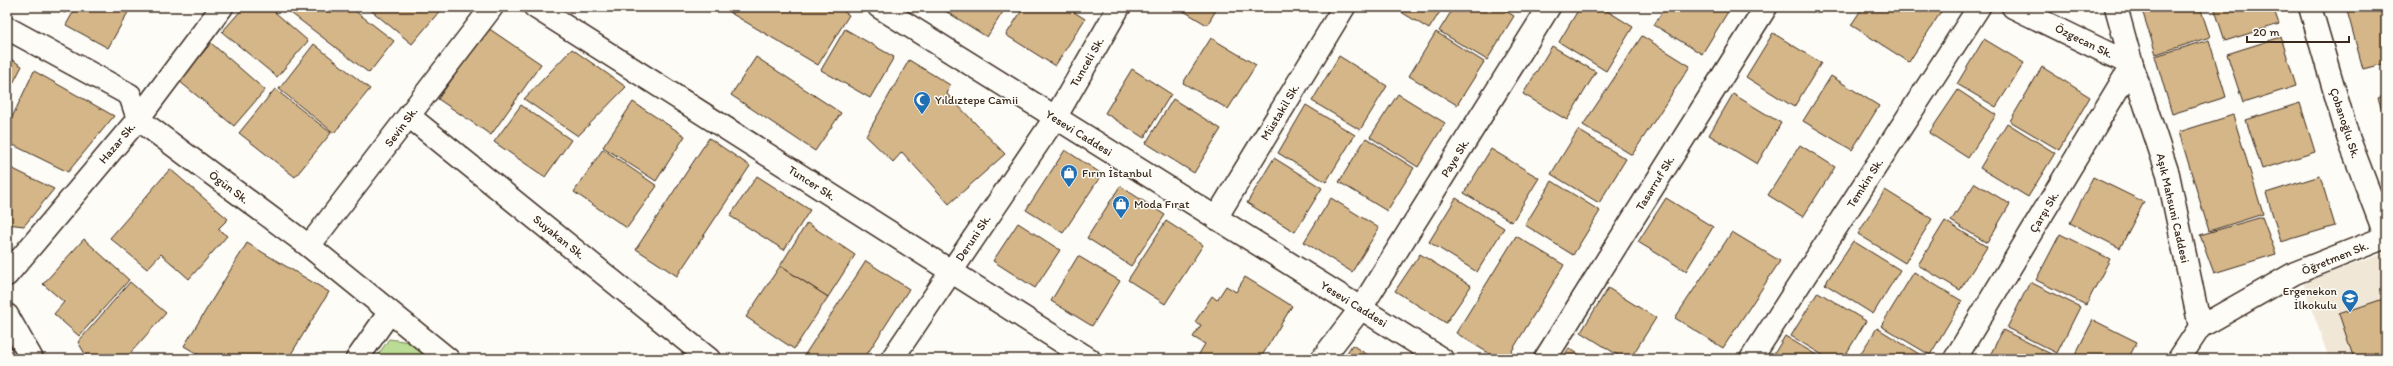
<svg xmlns="http://www.w3.org/2000/svg" width="2393" height="366" font-family="Itim,sans-serif">
	<style>
		.built { fill: #f1e7d6 }
		.green { fill: #badc95; stroke: #7a835a }
		.building { fill: #d4b688; stroke: #3b2a1e }
		.lines { fill: none; stroke-linecap: round; stroke-linejoin: round }
		.minor-casing { stroke: #3b2a1e; stroke-width: 25 }
		.tertiary-casing { stroke: #3b2a1e; stroke-width: 25 }
		.minor { stroke: #fdfcf7; stroke-width: 22 }
		.tertiary { stroke: #fdfcf7; stroke-width: 22 }
		.labels { text-anchor: middle; stroke-width: 3; stroke-linejoin: round; paint-order: stroke }
		.street-label { font-size: 12px; fill: #3b2a1e; stroke: #fdfcf7 }
		.poi-label { font-size: 12px; fill: #3b2a1e; stroke: #fdfcf7; text-anchor: start }
	</style>
	<rect width="100%" height="100%" fill="#fdfcf7"/>
	<filter id="ink" filterUnits="userSpaceOnUse"><feTurbulence type="fractalNoise" baseFrequency=".025" numOctaves="2"/><feDisplacementMap in="SourceGraphic" scale="8" xChannelSelector="R" yChannelSelector="G"/><feConvolveMatrix kernelMatrix="1 2 1 2 8 2 1 2 1" color-interpolation-filters="sRGB"/></filter>
	<g filter="url(#ink)">
		<path class="built" d="M2386,253V359H2329L2303,282Z"/>
		<path class="green" d="M389,339L410,342L432,359H375Z"/>
		<g class="building">
			<path d="M53,7H68L65,13Z"/>
			<path d="M76,7H131L108,48L66,25Z"/>
			<path d="M244,7H269L308,41L277,77L222,32Z"/>
			<path d="M283,7H350L394,41L369,73Z"/>
			<path d="M367,7H443L412,44Z"/>
			<path d="M732,7H837L849,15L818,65L729,12Z"/>
			<path d="M939,7H1006L987,37Z"/>
			<path d="M1024,7H1066L1085,19L1055,66L1006,35Z"/>
			<path d="M1177,7H1218L1207,25Z"/>
			<path d="M1393,7H1443L1429,29Z"/>
			<path d="M1454,7H1499L1514,16L1487,60L1439,31Z"/>
			<path d="M1580,7H1601L1633,27L1606,71L1559,42Z"/>
			<path d="M1665,7H1724L1729,10L1702,54L1654,25Z"/>
			<path d="M1863,7H1944L1909,62L1851,25Z"/>
			<path d="M2141,7H2200L2210,37L2156,54Z"/>
			<path d="M2214,7H2273L2279,24L2225,41Z"/>
			<path d="M2346,7H2386V63L2363,69Z"/>
			<path d="M488,28L541,64L491,135L438,99Z"/>
			<path d="M845,29L894,57L870,98L821,70Z"/>
			<path d="M1436,32L1484,62L1457,105L1409,76Z"/>
			<path d="M1773,33L1821,63L1794,107L1746,77Z"/>
			<path d="M1642,36L1690,66L1632,155L1583,125Z"/>
			<path d="M2281,37L2296,86L2243,103L2227,54Z"/>
			<path d="M1211,38L1256,65L1228,109L1183,83Z"/>
			<path d="M1984,39L2024,63L1996,107L1957,84Z"/>
			<path d="M2209,40L2226,97L2172,114L2155,56Z"/>
			<path d="M211,43L265,90L234,126L179,81Z"/>
			<path d="M314,44L370,89L334,133L279,89Z"/>
			<path d="M1552,46L1596,72L1567,120L1523,94Z"/>
			<path d="M572,49L626,87L578,136L524,99Z"/>
			<path d="M1339,56L1387,86L1360,130L1312,101Z"/>
			<path d="M7,57L22,66L7,95Z"/>
			<path d="M756,57L841,113L815,151L731,95Z"/>
			<path d="M909,60L950,85L947,94L1005,154L949,204L902,152L893,162L866,136Z"/>
			<path d="M2042,67L2090,97L2059,150L2010,121Z"/>
			<path d="M1132,69L1171,94L1144,138L1105,113Z"/>
			<path d="M34,71L114,116L68,172L7,142V128Z"/>
			<path d="M1831,76L1879,106L1852,150L1803,121Z"/>
			<path d="M275,89L331,133L295,177L239,133Z"/>
			<path d="M1958,90L1996,115L1968,158L1929,133Z"/>
			<path d="M1398,94L1445,123L1418,167L1370,137Z"/>
			<path d="M1733,94L1781,123L1757,164L1709,135Z"/>
			<path d="M2386,95V121L2378,98Z"/>
			<path d="M1173,99L1221,129L1194,173L1146,143Z"/>
			<path d="M633,102L685,136L656,181L603,147Z"/>
			<path d="M2300,103L2315,152L2262,169L2246,120Z"/>
			<path d="M521,105L571,140L545,177L494,142Z"/>
			<path d="M1306,105L1355,135L1326,182L1278,153Z"/>
			<path d="M2233,115L2263,214L2209,231L2179,132Z"/>
			<path d="M2007,123L2055,153L2028,197L1980,168Z"/>
			<path d="M1578,130L1626,159L1599,203L1551,174Z"/>
			<path d="M709,138L750,166L677,276L636,249Z"/>
			<path d="M1366,138L1414,168L1387,211L1339,182Z"/>
			<path d="M1800,145L1835,167L1803,217L1768,195Z"/>
			<path d="M603,149L657,186L627,228L574,192Z"/>
			<path d="M1491,149L1539,178L1512,222L1464,193Z"/>
			<path d="M1065,150L1102,174L1063,233L1026,210Z"/>
			<path d="M1274,158L1322,188L1295,232L1247,203Z"/>
			<path d="M7,166L54,189L24,226L7,224Z"/>
			<path d="M170,169L228,219L218,229L227,236L189,279L161,254L147,269L110,238Z"/>
			<path d="M757,176L810,210L784,250L730,216Z"/>
			<path d="M2320,176L2335,226L2281,242L2266,193Z"/>
			<path d="M2093,177L2144,202L2120,248L2070,223Z"/>
			<path d="M1552,181L1600,211L1573,255L1525,225Z"/>
			<path d="M1975,183L2010,204L1987,243L1951,221Z"/>
			<path d="M1120,186L1165,215L1131,266L1087,238Z"/>
			<path d="M1885,190L1932,219L1905,263L1858,234Z"/>
			<path d="M1331,198L1379,228L1352,272L1304,242Z"/>
			<path d="M1456,198L1504,228L1477,272L1429,242Z"/>
			<path d="M1666,198L1713,227L1686,271L1638,242Z"/>
			<path d="M2262,217L2276,254L2214,273L2200,235Z"/>
			<path d="M1166,221L1203,245L1165,304L1128,280Z"/>
			<path d="M1945,221L1987,247L1960,290L1918,265Z"/>
			<path d="M807,223L855,255L828,297L780,266Z"/>
			<path d="M1018,223L1060,250L1035,288L993,261Z"/>
			<path d="M1732,232L1780,261L1723,348L1675,318Z"/>
			<path d="M2060,234L2110,259L2086,305L2036,280Z"/>
			<path d="M1516,236L1564,265L1507,359H1498L1456,333Z"/>
			<path d="M84,239L129,280L79,336L54,314L64,302L43,284Z"/>
			<path d="M1853,241L1900,270L1873,314L1825,284Z"/>
			<path d="M247,243L329,292L288,359H206L184,346Z"/>
			<path d="M1420,254L1471,286L1446,323L1395,291Z"/>
			<path d="M1078,256L1120,281L1092,326L1051,301Z"/>
			<path d="M866,261L909,289L864,359H802Z"/>
			<path d="M780,266L828,297L794,349L746,317Z"/>
			<path d="M1914,272L1962,301L1930,355L1881,326Z"/>
			<path d="M1245,277L1292,306L1260,359H1196L1205,344L1193,337L1201,325L1195,322L1212,296L1217,300L1226,286L1236,292Z"/>
			<path d="M130,282L166,313L125,359H88L78,342Z"/>
			<path d="M2030,282L2080,307L2057,353L2007,328Z"/>
			<path d="M1608,288L1656,318L1630,359H1624L1581,332Z"/>
			<path d="M1818,292L1866,321L1843,359H1829L1791,336Z"/>
			<path d="M2386,298V359H2354L2339,314Z"/>
			<path d="M2093,320L2137,342L2128,359H2073Z"/>
			<path d="M1877,328L1924,357V359H1857Z"/>
			<path d="M2003,330L2053,355L2051,359H1988Z"/>
			<path d="M1785,336L1823,359H1771Z"/>
			<path d="M1352,345L1374,359H1343Z"/>
			<path d="M1569,348L1586,359H1562Z"/>
		</g>
		<g class="lines">
			<defs>
				<g id="minor">
					<path d="M535,7L1089,359"/>
					<path d="M2116,7L2132,65L2168,174L2200,327L2179,359"/>
					<path d="M2310,7L2348,137L2386,237"/>
					<path d="M7,28L130,95L138,119L309,246L448,359"/>
					<path d="M409,116L709,359"/>
					<path d="M1216,218L1344,7"/>
					<path d="M309,246L492,7"/>
					<path d="M7,275L138,119L222,7"/>
					<path d="M7,315L32,359"/>
					<path d="M2200,327L2295,273L2386,237"/>
					<path d="M357,359L389,313"/>
					<path d="M892,359L1055,118L1119,7"/>
					<path d="M1322,359L1361,308L1549,7"/>
					<path d="M1545,359L1766,7"/>
					<path d="M1751,359L1979,7"/>
					<path d="M1955,359L2132,65L2013,7"/>
				</g>
				<path id="tertiary" d="M879,7L1442,359"/>
			</defs>
			<use href="#minor" class="minor-casing"/>
			<use href="#tertiary" class="tertiary-casing"/>
			<use href="#minor" class="minor"/>
			<use href="#tertiary" class="tertiary"/>
		</g>
	</g>
	<defs>
		<symbol id="mosque-pin" viewBox="-11 -11 22 30"><path d="M0 17L-7.5 6A9.5 9.5 0 1 1 7.5 6Z" fill="#1f6fb2" stroke="#fdfcf7"/><path d="M3.5-4.9A6 6 0 1 0 3.5 4.9A5 5 0 1 1 3.5-4.9Z" fill="#fff"/></symbol>
		<symbol id="shop-pin" viewBox="-11 -11 22 30"><path d="M0 17L-7.5 6A9.5 9.5 0 1 1 7.5 6Z" fill="#1f6fb2" stroke="#fdfcf7"/><path d="M-5-2.5h2.3a2.7 3.5 0 0 1 5.4 0H5L5.5 6h-11ZM-1.5-2.5h3a1.5 2.3 0 0 0-3 0Z" fill="#fff"/></symbol>
		<symbol id="school-pin" viewBox="-11 -11 22 30"><path d="M0 17L-7.5 6A9.5 9.5 0 1 1 7.5 6Z" fill="#1f6fb2" stroke="#fdfcf7"/><path d="M0-5L7-2L0 1L-7-2ZM-4 1L0 2.5L4 1V4Q0 6-4 4Z" fill="#fff"/></symbol>
	</defs>
	<g fill-rule="evenodd">
		<use href="#mosque-pin" x="912" y="90" width="20" height="27"/>
		<use href="#shop-pin" x="1059" y="163" width="20" height="27"/>
		<use href="#shop-pin" x="1111" y="194" width="20" height="27"/>
		<use href="#school-pin" x="2340" y="288" width="20" height="27"/>
	</g>
	<g class="labels">
		<g class="street-label">
			<text transform="translate(2084 41) rotate(26)" y="4">Özgecan Sk.</text>
			<text transform="translate(1087 62) rotate(-60)" y="4">Tunceli Sk.</text>
			<text transform="translate(1280 112) rotate(-59)" y="4">Müstakil Sk.</text>
			<text transform="translate(2345 123) rotate(72)" y="4">Çobanoğlu Sk.</text>
			<text transform="translate(401 127) rotate(-53)" y="4">Sevin Sk.</text>
			<text transform="translate(1079 133) rotate(32)" y="4">Yesevi Caddesi</text>
			<text transform="translate(117 143) rotate(-50)" y="4">Hazar Sk.</text>
			<text transform="translate(1455 158) rotate(-58)" y="4">Paye Sk.</text>
			<text transform="translate(812 183) rotate(33)" y="4">Tuncer Sk.</text>
			<text transform="translate(1655 183) rotate(-58)" y="4">Tasarruf Sk.</text>
			<text transform="translate(1865 183) rotate(-57)" y="4">Temkin Sk.</text>
			<text transform="translate(229 187) rotate(37)" y="4">Ögün Sk.</text>
			<text transform="translate(2173 208) rotate(77)" y="4">Aşık Mahsuni Caddesi</text>
			<text transform="translate(2044 212) rotate(-59)" y="4">Çarşı Sk.</text>
			<text transform="translate(559 237) rotate(39)" y="4">Suyakan Sk.</text>
			<text transform="translate(973 238) rotate(-56)" y="4">Deruni Sk.</text>
			<text transform="translate(2335 258) rotate(-22)" y="4">Öğretmen Sk.</text>
			<text transform="translate(1354 304) rotate(32)" y="4">Yesevi Caddesi</text>
		</g>
		<g class="poi-label">
			<text x="935" y="104">Yıldıztepe Camii</text>
			<text x="1082" y="177">Fırın İstanbul</text>
			<text x="1134" y="208">Moda Fırat</text>
			<text x="2337" y="295" text-anchor="end">Ergenekon<tspan x="2337" dy="14">İlkokulu</tspan></text>
		</g>
	</g>
	<rect width="2393" height="366" fill="none" stroke="#fdfcf7" stroke-width="24"/>
	<rect x="12" y="12" width="2369" height="342" fill="none" stroke="#3b2a1e" stroke-width="1.5" filter="url(#ink)"/>
	<path d="M2247 36v6h102v-6" fill="none" stroke="#3b2a1e" stroke-width="2"/>
	<text x="2253" y="36" font-size="12" fill="#3b2a1e" stroke="#fdfcf7" stroke-width="3" paint-order="stroke">20 m</text>
</svg>
